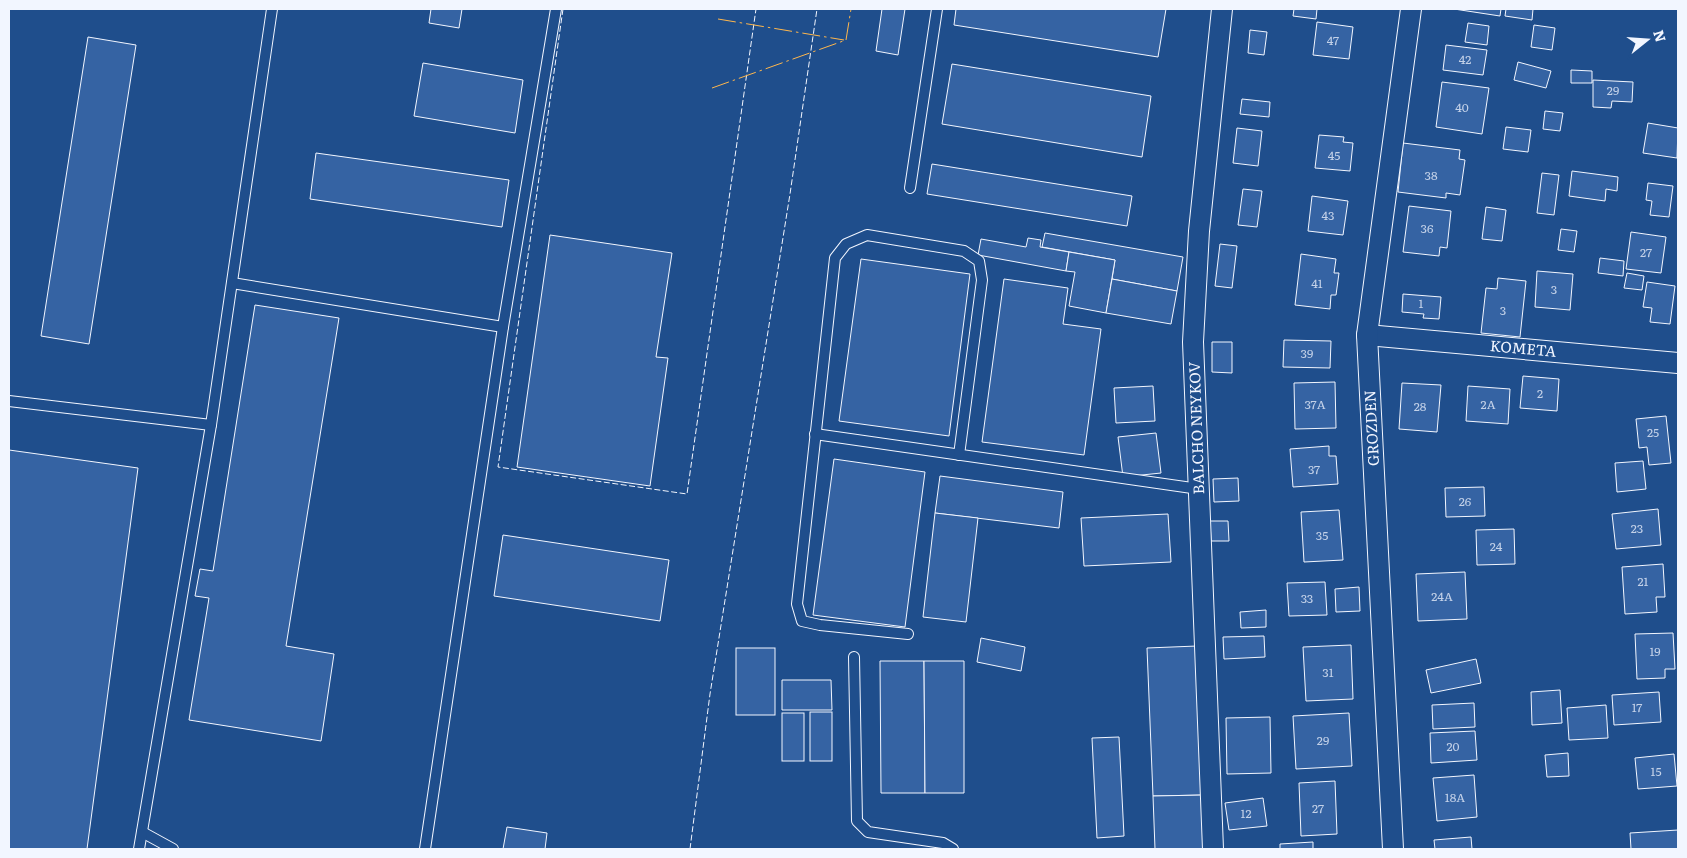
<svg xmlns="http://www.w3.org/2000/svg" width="1687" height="858" font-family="Literata,serif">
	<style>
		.building { fill: #3563a3; stroke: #f2f6ff }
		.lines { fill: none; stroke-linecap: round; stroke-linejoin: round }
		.service-casing { stroke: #f2f6ff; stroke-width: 12 }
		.minor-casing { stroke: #f2f6ff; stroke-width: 22 }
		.service { stroke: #1f4e8c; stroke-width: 10 }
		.minor { stroke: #1f4e8c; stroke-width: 20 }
		.fence { stroke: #f2f6ff; stroke-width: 1; stroke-dasharray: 6 2.5; stroke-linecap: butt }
		.power { stroke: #ffb74d; stroke-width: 1; stroke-dasharray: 18 4 2.5 4; stroke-linecap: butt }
		.labels { text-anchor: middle; stroke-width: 4; stroke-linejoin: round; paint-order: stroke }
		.number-label { font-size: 12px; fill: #c3d1e8 }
		.street-label { font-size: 15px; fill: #f2f6ff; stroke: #1f4e8c }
	</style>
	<rect width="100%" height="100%" fill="#1f4e8c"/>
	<g class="building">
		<path d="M431,9H462L459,28L429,23Z"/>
		<path d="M882,9H905L898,55L876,51Z"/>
		<path d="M956,9H1166L1158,57L954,25Z"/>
		<path d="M1294,9H1317L1316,19L1293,16Z"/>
		<path d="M1454,9H1501L1500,16Z"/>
		<path d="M1506,9H1533L1532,20L1505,16Z"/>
		<path d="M1317,22L1353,27L1349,59L1313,55Z"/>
		<path d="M1468,23L1489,26L1487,45L1465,42Z"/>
		<path d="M1534,25L1555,28L1552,50L1531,47Z"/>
		<path d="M1250,30L1267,32L1264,55L1248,53Z"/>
		<path d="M88,37L136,45L89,344L41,336Z"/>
		<path d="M1446,45L1487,50L1483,75L1443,70Z"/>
		<path d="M1518,62L1551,71L1546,88L1514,80Z"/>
		<path d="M423,63L523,80L515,133L414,116Z"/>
		<path d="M952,64L1151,96L1142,157L942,124Z"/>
		<path d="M1571,70L1592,71V83H1571Z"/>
		<path d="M1593,80L1633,82L1632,102L1612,101L1611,108L1593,107Z"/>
		<path d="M1442,82L1489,88L1482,134L1436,127Z"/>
		<path d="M1242,99L1270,102L1269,117L1240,114Z"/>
		<path d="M1545,111L1563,113L1560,131L1543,129Z"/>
		<path d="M1648,123L1678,128L1677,158L1643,153Z"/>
		<path d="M1506,127L1531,130L1528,152L1503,149Z"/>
		<path d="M1237,128L1262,131L1258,166L1233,163Z"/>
		<path d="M1319,135L1344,137L1343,142L1353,143L1350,171L1315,168Z"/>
		<path d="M1403,143L1460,150L1459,159L1465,160L1460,195L1446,193V198L1398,192Z"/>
		<path d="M316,153L509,180L502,227L310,199Z"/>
		<path d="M932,164L1132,196L1127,226L927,194Z"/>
		<path d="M1572,171L1618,177L1617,191L1606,189L1605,201L1569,196Z"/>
		<path d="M1542,173L1559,175L1554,215L1537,213Z"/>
		<path d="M1648,183L1673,186L1669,217L1650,215L1652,201L1646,200Z"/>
		<path d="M1243,189L1262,191L1257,227L1238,225Z"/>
		<path d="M1312,196L1348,201L1343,235L1308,231Z"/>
		<path d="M1409,206L1451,211L1447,248L1440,247L1439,256L1403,252Z"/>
		<path d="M1486,207L1506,210L1502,241L1482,239Z"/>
		<path d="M1561,229L1577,231L1574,252L1558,250Z"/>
		<path d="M1631,232L1666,237L1661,273L1626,269Z"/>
		<path d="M1045,233L1183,257L1177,291L1112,279L1115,260L1042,247Z"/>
		<path d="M550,235L672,253L656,357L668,358L650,486L517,467Z"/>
		<path d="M1028,238L1041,240L1040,247L1069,252L1066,271L978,255L981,239L1026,247Z"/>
		<path d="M1220,244L1237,246L1232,288L1215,286Z"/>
		<path d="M1069,252L1115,260L1106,313L1069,306L1075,272L1066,271Z"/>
		<path d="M1301,254L1336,259L1334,273H1339L1336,295H1331L1330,309L1295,305Z"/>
		<path d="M1600,258L1624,261L1623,276L1598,273Z"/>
		<path d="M861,259L970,274L949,436L839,421Z"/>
		<path d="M1537,271L1573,274L1570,310L1535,307Z"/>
		<path d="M1627,273L1644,276L1642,290L1624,288Z"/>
		<path d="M1498,278L1526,281L1520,337L1481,333L1486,288L1497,289Z"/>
		<path d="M1004,279L1068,288L1063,324L1101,329L1084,455L982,442Z"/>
		<path d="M1112,279L1177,291L1171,324L1106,313Z"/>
		<path d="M1647,282L1675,286L1670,324L1650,322L1652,308L1643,307Z"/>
		<path d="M1403,294L1441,297L1439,319L1423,318L1424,314L1402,312Z"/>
		<path d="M255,305L339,318L286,646L334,654L321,741L189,720L209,598L195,596L200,569L213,571Z"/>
		<path d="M1284,340L1331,341L1330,368L1283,367Z"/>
		<path d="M1212,342H1232V373L1212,372Z"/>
		<path d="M1523,376L1559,379L1557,411L1520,408Z"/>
		<path d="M1335,382L1336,428L1295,429L1294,383Z"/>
		<path d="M1402,383L1441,385L1437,432L1399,429Z"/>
		<path d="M1153,386L1155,421L1116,423L1114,388Z"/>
		<path d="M1468,386L1510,389L1508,424L1466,421Z"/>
		<path d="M1666,416L1671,463L1649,465L1647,447L1639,448L1636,419Z"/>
		<path d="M1156,433L1161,473L1123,477L1118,437Z"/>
		<path d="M1329,446V456H1336L1338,484L1293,487L1290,449Z"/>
		<path d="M9,450L138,468L87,849H9Z"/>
		<path d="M834,459L925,472L905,627L813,615Z"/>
		<path d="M1643,461L1646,489L1617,492L1615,463Z"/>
		<path d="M940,476L1063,492L1059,528L935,513Z"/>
		<path d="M1238,478L1239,501L1214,502L1213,479Z"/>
		<path d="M1484,487L1485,516L1446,517L1445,488Z"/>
		<path d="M1658,509L1661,545L1616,549L1612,514Z"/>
		<path d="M1339,510L1343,560L1304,562L1301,512Z"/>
		<path d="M935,513L978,518L966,622L923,617Z"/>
		<path d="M1168,514L1171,562L1084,566L1081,518Z"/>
		<path d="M1210,521H1228L1229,541H1211Z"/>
		<path d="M1514,529L1515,564L1477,565L1476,530Z"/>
		<path d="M503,535L669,560L660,621L494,596Z"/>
		<path d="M1663,564L1665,597H1656L1657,612L1625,614L1622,567Z"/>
		<path d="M1465,572L1467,619L1418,621L1416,574Z"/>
		<path d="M1325,582L1327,615L1289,616L1287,583Z"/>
		<path d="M1359,587L1360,611L1336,612L1335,589Z"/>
		<path d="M1266,610V627L1241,628L1240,612Z"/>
		<path d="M1673,633L1675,669H1665V678L1637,679L1635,634Z"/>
		<path d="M1264,636L1265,657L1224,659L1223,637Z"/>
		<path d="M981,638L1025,647L1021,671L977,662Z"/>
		<path d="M1351,645L1353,699L1306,701L1303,647Z"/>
		<path d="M1197,646L1204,795L1153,796L1147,648Z"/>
		<rect x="736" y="648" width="39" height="67"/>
		<path d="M1476,659L1481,683L1431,693L1426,670Z"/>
		<path d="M880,661H924L925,793H881Z"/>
		<path d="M924,661H964V793H925Z"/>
		<path d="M782,680H831L832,710H782Z"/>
		<path d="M1560,690L1562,723L1532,725L1531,692Z"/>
		<path d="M1659,692L1661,722L1614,725L1612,695Z"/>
		<path d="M1474,703L1475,727L1433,729L1432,705Z"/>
		<path d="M1606,705L1608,738L1569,740L1567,708Z"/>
		<rect x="810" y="712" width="22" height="49"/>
		<rect x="782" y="713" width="22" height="48"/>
		<path d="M1349,713L1352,766L1296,769L1293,716Z"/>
		<path d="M1270,717L1271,773L1227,774L1226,718Z"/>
		<path d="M1475,731L1477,760L1431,763L1430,733Z"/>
		<path d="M1119,737L1124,836L1097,838L1092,738Z"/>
		<path d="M1568,753L1569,776L1547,777L1545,755Z"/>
		<path d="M1674,754L1677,786L1638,789L1635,758Z"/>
		<path d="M1474,775L1477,817L1437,821L1433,778Z"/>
		<path d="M1335,781L1337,834L1301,836L1299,783Z"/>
		<path d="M1204,795L1206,849H1155L1153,796Z"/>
		<path d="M1263,798L1267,826L1229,830L1225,803Z"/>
		<path d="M507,827L547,833L545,849H503Z"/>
		<path d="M1678,830V849H1631L1630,833Z"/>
		<path d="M1471,837L1472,849H1435L1434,840Z"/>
		<path d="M1313,842V849H1280V844Z"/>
	</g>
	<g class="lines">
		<defs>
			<g id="service">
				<path d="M910,188L937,9"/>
				<path d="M232,283L503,327"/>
				<path d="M9,401L211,425"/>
				<path d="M815,434L1199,489"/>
				<path d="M908,634L820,625L802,621L797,604L835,258L846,244L867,235L964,251L979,261L982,280L959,455"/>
				<path d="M854,657L857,821L868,832L943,843L953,849"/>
				<path d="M142,832L173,849"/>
				<path d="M139,849L211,425L272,9"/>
				<path d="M425,849L503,327L556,9"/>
			</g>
			<g id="minor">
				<path d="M1367,335L1678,363"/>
				<path d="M1213,849L1193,342L1199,231L1222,9"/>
				<path d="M1393,849L1367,335L1411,9"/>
			</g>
		</defs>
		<use href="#service" class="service-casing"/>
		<use href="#minor" class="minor-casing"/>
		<use href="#service" class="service"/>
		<use href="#minor" class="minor"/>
		<g class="fence">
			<path d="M563,9L498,467L687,494L756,9"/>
			<path d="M690,849L710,694L790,194L817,9"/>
		</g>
		<g class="power">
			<path d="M718,19L844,40"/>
			<path d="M846,40L851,9"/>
			<path d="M712,88L846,40"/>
		</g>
	</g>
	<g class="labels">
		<g class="number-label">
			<text x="1333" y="45">47</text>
			<text x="1465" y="64">42</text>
			<text x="1613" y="95">29</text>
			<text x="1462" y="112">40</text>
			<text x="1334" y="160">45</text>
			<text x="1431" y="180">38</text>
			<text x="1328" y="220">43</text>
			<text x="1427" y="233">36</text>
			<text x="1646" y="257">27</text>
			<text x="1317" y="288">41</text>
			<text x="1554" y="294">3</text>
			<text x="1421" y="308">1</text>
			<text x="1503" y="315">3</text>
			<text x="1307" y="358">39</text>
			<text x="1540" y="398">2</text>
			<text x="1315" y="409">37А</text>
			<text x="1488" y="409">2А</text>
			<text x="1420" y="411">28</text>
			<text x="1653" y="437">25</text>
			<text x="1314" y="474">37</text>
			<text x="1465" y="506">26</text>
			<text x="1637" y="533">23</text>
			<text x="1322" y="540">35</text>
			<text x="1496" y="551">24</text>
			<text x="1643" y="586">21</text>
			<text x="1442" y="601">24А</text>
			<text x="1307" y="603">33</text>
			<text x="1655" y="656">19</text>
			<text x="1328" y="677">31</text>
			<text x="1637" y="712">17</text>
			<text x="1323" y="745">29</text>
			<text x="1453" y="751">20</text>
			<text x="1656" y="776">15</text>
			<text x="1455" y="802">18А</text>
			<text x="1318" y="813">27</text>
			<text x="1246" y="818">12</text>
		</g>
		<g class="street-label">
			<text transform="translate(1523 349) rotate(5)" y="5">KOMETA</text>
			<text transform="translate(1197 428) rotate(-92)" y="5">BALCHO NEYKOV</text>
			<text transform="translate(1372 428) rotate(-93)" y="5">GROZDEN</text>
		</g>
	</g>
	<rect width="1687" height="858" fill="none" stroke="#f2f6ff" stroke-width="20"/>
	<g transform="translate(1647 40) rotate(73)" stroke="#1f4e8c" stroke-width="4" paint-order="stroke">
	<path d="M0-4L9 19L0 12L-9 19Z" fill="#f2f6ff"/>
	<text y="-8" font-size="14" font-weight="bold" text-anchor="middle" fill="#f2f6ff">N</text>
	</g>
</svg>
